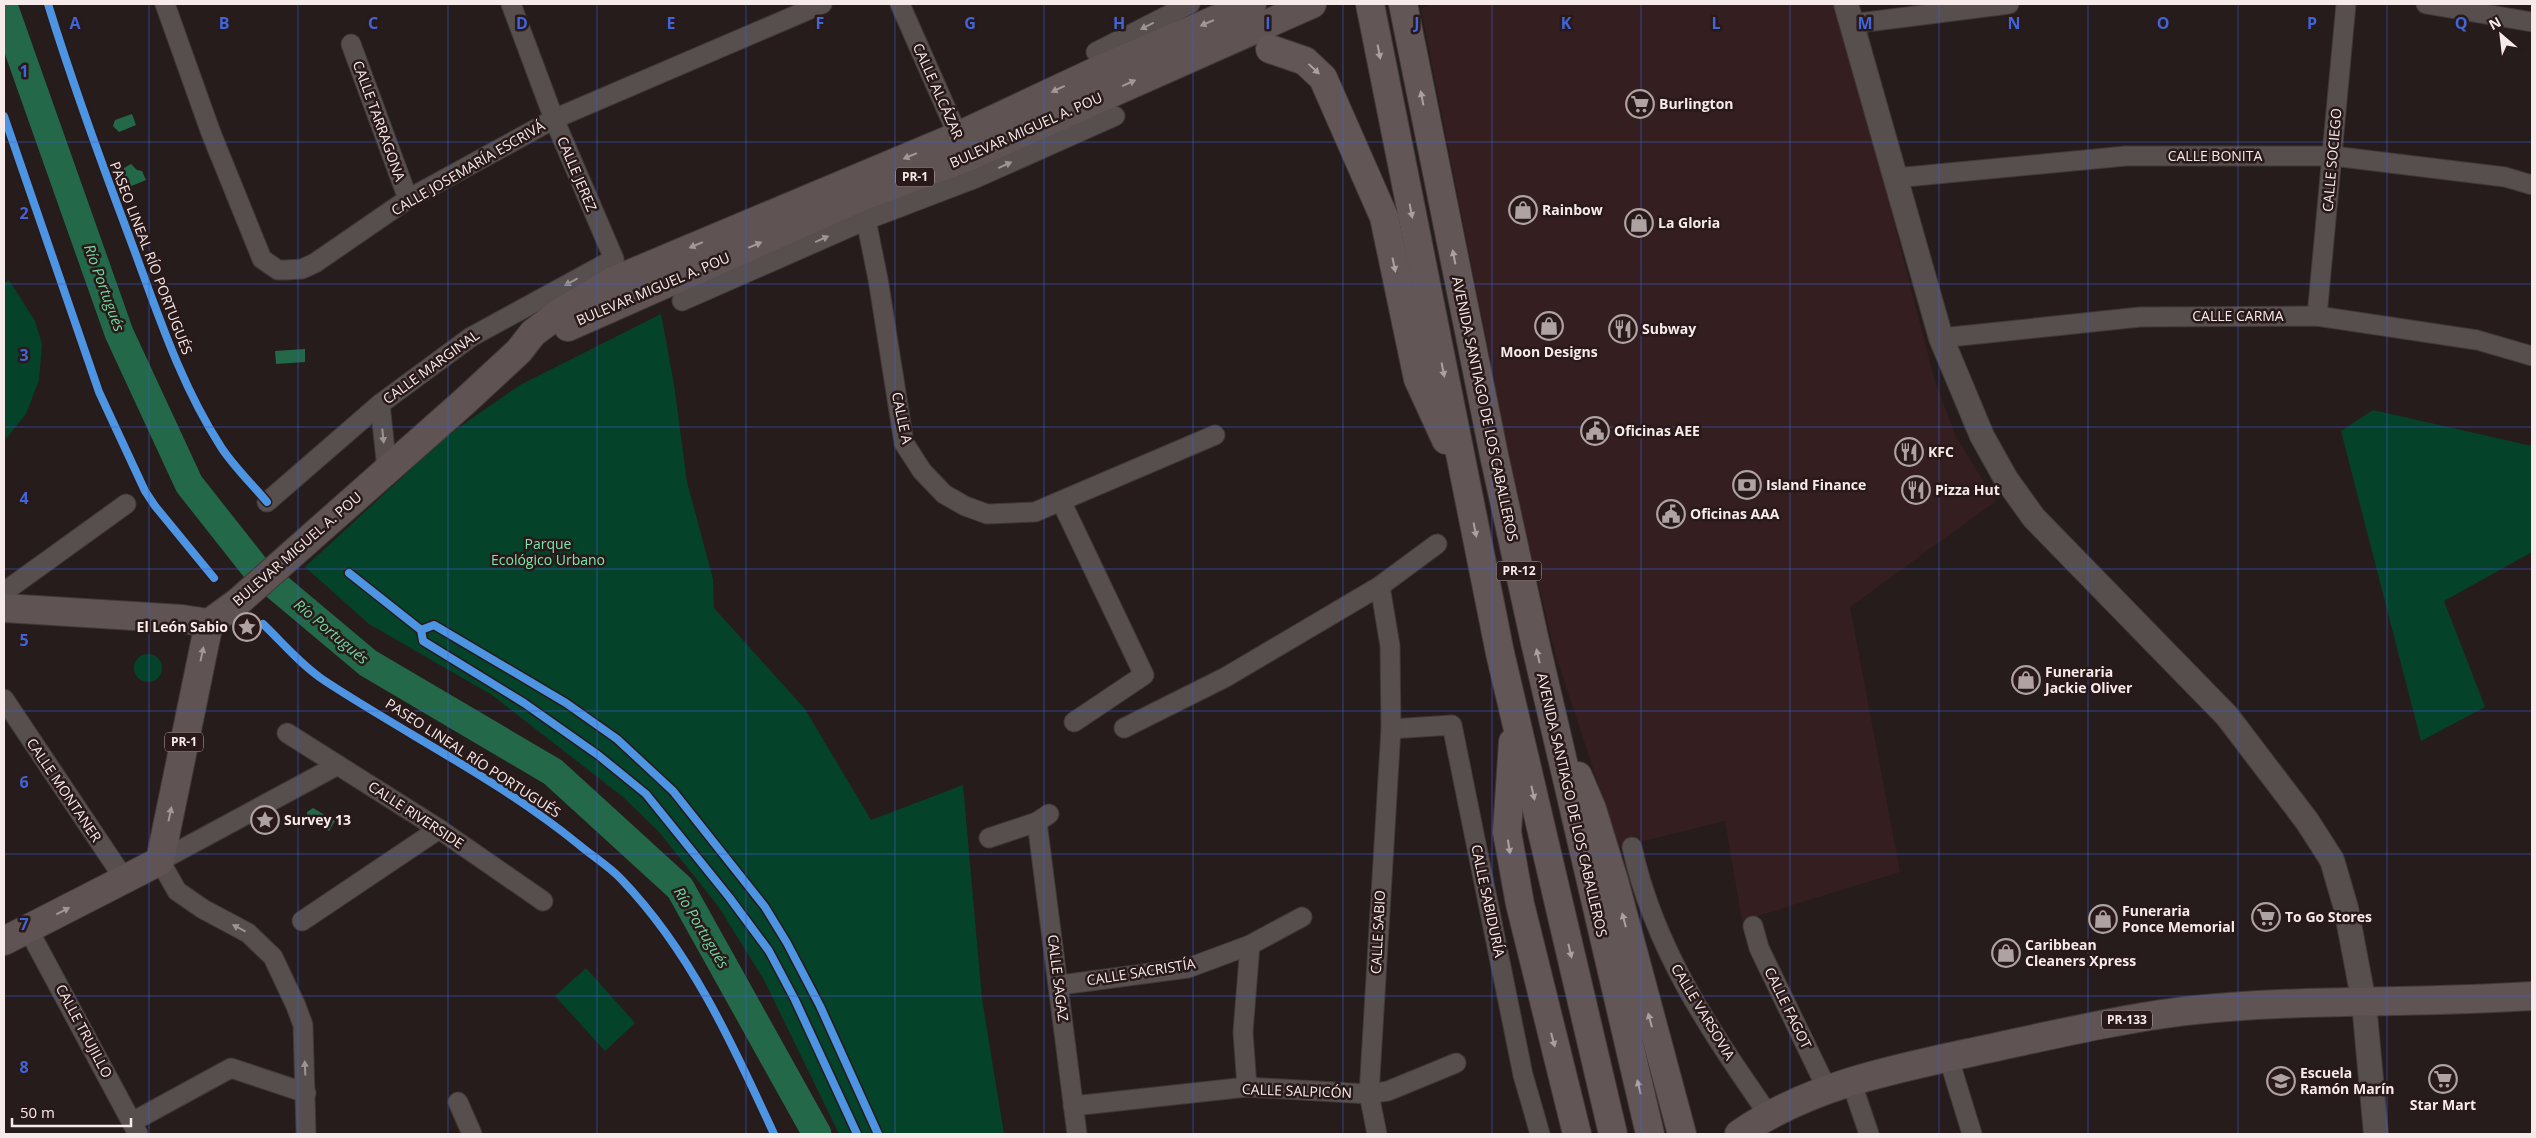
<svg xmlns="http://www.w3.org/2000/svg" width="2536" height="1138" font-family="'Open Sans',sans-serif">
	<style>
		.built { fill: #341e1f }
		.green { fill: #05422a }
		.water { fill: #236849 }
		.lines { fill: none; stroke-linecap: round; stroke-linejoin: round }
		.river { stroke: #236849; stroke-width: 29 }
		.minor-casing { stroke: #403839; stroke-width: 21 }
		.tertiary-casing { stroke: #403839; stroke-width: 26 }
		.primary-casing { stroke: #403839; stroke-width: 30 }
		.motorway-casing { stroke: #403839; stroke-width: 30 }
		.minor { stroke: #574e4e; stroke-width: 19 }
		.tertiary { stroke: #574e4e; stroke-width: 24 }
		.primary { stroke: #5f5353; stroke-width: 28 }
		.motorway { stroke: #635657; stroke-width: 28 }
		.cycleway-casing { stroke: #291919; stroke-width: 11 }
		.cycleway { stroke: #4d94e3; stroke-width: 8 }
		.oneway { fill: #a39797 }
		.oneway2 { fill: #9f9494 }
		.oneway3 { fill: #ada0a0 }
		.grid { fill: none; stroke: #3e65db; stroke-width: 1; stroke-opacity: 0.55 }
		.labels { text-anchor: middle; stroke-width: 5; stroke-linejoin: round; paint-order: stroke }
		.shield { fill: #291919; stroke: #b9abab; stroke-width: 1 }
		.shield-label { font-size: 12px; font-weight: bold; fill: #f7eaea }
		.street-label { font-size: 14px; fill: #f7eaea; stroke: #291919 }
		.poi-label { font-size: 14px; font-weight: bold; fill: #f7eaea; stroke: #291919; text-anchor: start }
		.park-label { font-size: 14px; fill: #7de6b0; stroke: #291919 }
		.water-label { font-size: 15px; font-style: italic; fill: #70d9a3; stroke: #291919 }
		.grid-label { font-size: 16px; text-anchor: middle; font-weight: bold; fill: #3e65db; stroke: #291919; stroke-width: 5; stroke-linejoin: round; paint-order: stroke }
	</style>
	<rect width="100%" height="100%" fill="#261c1c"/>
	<path class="built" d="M1432,4H1838L1934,378L1956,437L1996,501L1850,607L1900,872L1742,921L1725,821L1619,847L1555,653L1515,485L1421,9Z"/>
	<g class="green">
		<path d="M9,280L35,321L42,344L39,380L26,414L4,441V283Z"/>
		<path d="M661,314L674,384L687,482L713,579L714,608L805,709L871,820L963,785L982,999L1004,1134H839L764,980L718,906L659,832L623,797L492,695L369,624L305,567L448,435L520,385Z"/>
		<path d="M2373,410L2532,446V552L2444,601L2485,707L2421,741L2341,431Z"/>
		<circle cx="148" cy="668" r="14"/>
		<path d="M586,968L635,1023L605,1051L555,996Z"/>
	</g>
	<g class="water">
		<path d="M132,114L136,125L119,132L113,126L115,120Z"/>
		<path d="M131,164L137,170L142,171L146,180L129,187L123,173L124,168Z"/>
		<path d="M305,349V362L276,364L275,351Z"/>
		<path d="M313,808L335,821L329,831L307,818V812Z"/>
	</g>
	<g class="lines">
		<path class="river" d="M4,8L119,333L189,484L256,569L368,663L553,772L680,888L817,1134"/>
		<defs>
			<g id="minor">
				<path d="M165,4L211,133L262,259L278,270H285L302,269L315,263L408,199L554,119L822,4"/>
				<path d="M900,4L963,147"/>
				<path d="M2426,4L2532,22"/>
				<path d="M1851,24L2009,4"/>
				<path d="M351,44L408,199"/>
				<path d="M1096,52L1190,4"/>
				<path d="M1895,178L2126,156H2333L2505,177L2532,185"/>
				<path d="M866,220L878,279L904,443L922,471L944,494L965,506L987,514L1035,512L1215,435"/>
				<path d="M682,301L866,220L976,178L1115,116"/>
				<path d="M2317,316L2346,4"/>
				<path d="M1941,338L2140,317L2317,316L2477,340L2532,356"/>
				<path d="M380,404L387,469"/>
				<path d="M1061,501L1144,675L1074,722"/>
				<path d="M267,502L380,404L471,337L614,259L554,119L511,4"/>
				<path d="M4,592L126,504"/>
				<path d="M4,699L125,880"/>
				<path d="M1124,728L1226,677L1380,586L1437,544"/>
				<path d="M1391,729L1452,725L1523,1075L1540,1134"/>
				<path d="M287,733L439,829L543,901"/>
				<path d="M1037,822L1077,1134"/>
				<path d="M989,838L1037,822L1049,814"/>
				<path d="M1632,847C1654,949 1710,1030 1768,1114"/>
				<path d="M302,921L439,829"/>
				<path d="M1753,926L1759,948L1827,1089"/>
				<path d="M28,929L138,1134"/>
				<path d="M1060,985L1188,968L1250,945L1302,917"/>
				<path d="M1951,1057L1952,1069L1972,1134"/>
				<path d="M1851,1081L1869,1134"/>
				<path d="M1247,1087L1243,1032L1250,945"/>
				<path d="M458,1102L472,1134"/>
				<path d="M1073,1106L1247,1087L1369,1094L1388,1091L1456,1063"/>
				<path d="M132,1122L231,1068L306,1093"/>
				<path d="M306,1134L303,1025L296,1006L273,957L248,933L203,909L177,891L160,861L338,765"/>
				<path d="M1377,1134L1369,1094L1391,729L1390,646L1380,586"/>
			</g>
			<path id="tertiary" d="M1846,4L1941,338L1982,436L2006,479L2034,518L2227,716L2307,821L2332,860L2346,908L2364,1003L2376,1134"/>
			<g id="primary">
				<path d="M568,327L859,198L968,157L1312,4"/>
				<path d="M4,608L182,619L209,623"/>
				<path d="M4,941L160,861L209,623L238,602L464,402L519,351L533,333L561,312L613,281L958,136L1103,68L1252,4"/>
				<path d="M1739,1134C1807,1087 1889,1070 1968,1053C2040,1038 2112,1020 2185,1011C2300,998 2417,1004 2532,996"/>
			</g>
			<g id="motorway">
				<path d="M1370,4L1500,653L1613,1134"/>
				<path d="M1403,4L1494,455L1535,642L1650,1134"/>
				<path d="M1270,49L1305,61L1323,78L1384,217L1418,379L1446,440"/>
				<path d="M1513,742L1507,832L1520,904L1577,1134"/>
				<path d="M1578,776L1592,809L1615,884L1682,1134"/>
			</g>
		</defs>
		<use href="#minor" class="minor-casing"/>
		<use href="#tertiary" class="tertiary-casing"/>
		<use href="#primary" class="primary-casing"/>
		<use href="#motorway" class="motorway-casing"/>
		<use href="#minor" class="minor"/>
		<use href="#tertiary" class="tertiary"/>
		<use href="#primary" class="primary"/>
		<use href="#motorway" class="motorway"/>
		<defs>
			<g id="cycleway">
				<path d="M48,4C72,82 100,159 129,236C156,308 179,382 221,447C234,467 252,484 267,502"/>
				<path d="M4,116L99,392L145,491L155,506L214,578"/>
				<path d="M349,573L421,630L423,641L524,703L598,755L646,794L729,897L769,951L795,1000L857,1134"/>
				<path d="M263,624C283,643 302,666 325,681C409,736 499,780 578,844C592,856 609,866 622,880C691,952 733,1045 774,1134"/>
				<path d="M421,630L434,625L566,703L617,739L673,791L765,907L787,943L820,1006L878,1134"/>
			</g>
		</defs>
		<use href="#cycleway" class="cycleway-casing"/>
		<use href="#cycleway" class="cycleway"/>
	</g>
	<defs><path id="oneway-solid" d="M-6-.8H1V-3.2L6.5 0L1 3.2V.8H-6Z" transform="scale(1.25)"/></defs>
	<g class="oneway">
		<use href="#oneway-solid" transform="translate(1207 23) rotate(157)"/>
		<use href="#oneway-solid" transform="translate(1129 83) rotate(-24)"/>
		<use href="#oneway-solid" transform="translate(1058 89) rotate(155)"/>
		<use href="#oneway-solid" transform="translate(910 156) rotate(157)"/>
		<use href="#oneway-solid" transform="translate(696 245) rotate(157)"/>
		<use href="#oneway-solid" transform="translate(755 245) rotate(-23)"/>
		<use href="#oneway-solid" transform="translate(202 654) rotate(-78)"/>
		<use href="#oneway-solid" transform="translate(170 814) rotate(-78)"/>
		<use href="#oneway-solid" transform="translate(63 911) rotate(-27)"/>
	</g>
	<g class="oneway2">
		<use href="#oneway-solid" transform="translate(1147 26) rotate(153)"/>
		<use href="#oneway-solid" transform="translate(1005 165) rotate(-24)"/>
		<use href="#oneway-solid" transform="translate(822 239) rotate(-24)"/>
		<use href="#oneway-solid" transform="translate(571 282) rotate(152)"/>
		<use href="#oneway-solid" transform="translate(383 436) rotate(84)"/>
		<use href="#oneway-solid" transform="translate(239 928) rotate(-152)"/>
		<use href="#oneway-solid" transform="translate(305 1068) rotate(-93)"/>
	</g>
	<g class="oneway3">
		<use href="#oneway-solid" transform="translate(1379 52) rotate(79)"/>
		<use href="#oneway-solid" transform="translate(1314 69) rotate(43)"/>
		<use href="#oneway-solid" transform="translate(1422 98) rotate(-101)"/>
		<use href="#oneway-solid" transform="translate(1411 211) rotate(79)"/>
		<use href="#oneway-solid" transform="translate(1454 257) rotate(-101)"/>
		<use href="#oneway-solid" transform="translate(1394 265) rotate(78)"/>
		<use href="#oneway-solid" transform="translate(1443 370) rotate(79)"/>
		<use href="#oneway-solid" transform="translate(1475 530) rotate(79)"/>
		<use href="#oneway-solid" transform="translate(1538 656) rotate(-103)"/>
		<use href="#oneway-solid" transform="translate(1533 793) rotate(77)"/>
		<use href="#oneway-solid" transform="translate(1509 847) rotate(81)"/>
		<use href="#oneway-solid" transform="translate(1624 920) rotate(-105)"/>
		<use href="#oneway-solid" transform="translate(1570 951) rotate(77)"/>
		<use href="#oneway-solid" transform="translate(1650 1020) rotate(-105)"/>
		<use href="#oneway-solid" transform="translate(1553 1040) rotate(75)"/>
		<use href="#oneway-solid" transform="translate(1639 1087) rotate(-104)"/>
	</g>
	<path class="grid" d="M149,4V1134M298,4V1134M448,4V1134M597,4V1134M746,4V1134M895,4V1134M1044,4V1134M1193,4V1134M1343,4V1134M1492,4V1134M1641,4V1134M1790,4V1134M1939,4V1134M2088,4V1134M2238,4V1134M2387,4V1134M4,142H2532M4,284H2532M4,427H2532M4,569H2532M4,711H2532M4,854H2532M4,996H2532"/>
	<defs>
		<symbol id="supermarket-ring" viewBox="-11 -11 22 22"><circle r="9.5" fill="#291919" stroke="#aea2a2" stroke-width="1.5"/><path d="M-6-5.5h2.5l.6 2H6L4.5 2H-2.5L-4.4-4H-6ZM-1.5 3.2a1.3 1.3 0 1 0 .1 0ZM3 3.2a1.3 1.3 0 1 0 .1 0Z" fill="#aea2a2"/></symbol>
		<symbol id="shop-ring" viewBox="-11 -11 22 22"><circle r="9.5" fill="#291919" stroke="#aea2a2" stroke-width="1.5"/><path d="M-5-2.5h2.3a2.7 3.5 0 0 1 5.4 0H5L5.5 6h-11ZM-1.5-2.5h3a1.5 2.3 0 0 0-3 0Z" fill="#aea2a2"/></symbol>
		<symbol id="restaurant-ring" viewBox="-11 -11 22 22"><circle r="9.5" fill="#291919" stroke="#aea2a2" stroke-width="1.5"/><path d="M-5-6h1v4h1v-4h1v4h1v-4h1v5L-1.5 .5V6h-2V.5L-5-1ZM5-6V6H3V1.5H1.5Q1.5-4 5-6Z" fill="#aea2a2"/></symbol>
		<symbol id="civic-ring" viewBox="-11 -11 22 22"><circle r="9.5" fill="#291919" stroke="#aea2a2" stroke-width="1.5"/><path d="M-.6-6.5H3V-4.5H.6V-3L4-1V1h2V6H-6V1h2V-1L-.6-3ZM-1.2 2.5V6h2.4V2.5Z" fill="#aea2a2"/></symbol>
		<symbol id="bank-ring" viewBox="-11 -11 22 22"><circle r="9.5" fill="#291919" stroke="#aea2a2" stroke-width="1.5"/><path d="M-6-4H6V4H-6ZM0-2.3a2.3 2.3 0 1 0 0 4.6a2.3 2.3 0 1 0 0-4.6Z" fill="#aea2a2"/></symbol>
		<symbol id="sight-ring" viewBox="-11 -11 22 22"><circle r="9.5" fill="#291919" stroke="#aea2a2" stroke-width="1.5"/><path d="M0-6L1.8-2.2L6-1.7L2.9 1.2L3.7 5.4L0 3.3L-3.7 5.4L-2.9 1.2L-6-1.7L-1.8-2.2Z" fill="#aea2a2"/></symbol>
		<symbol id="school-ring" viewBox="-11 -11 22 22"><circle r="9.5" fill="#291919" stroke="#aea2a2" stroke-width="1.5"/><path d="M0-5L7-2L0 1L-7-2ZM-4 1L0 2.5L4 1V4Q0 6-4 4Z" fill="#aea2a2"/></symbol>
	</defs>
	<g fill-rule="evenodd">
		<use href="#supermarket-ring" x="1624" y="88" width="32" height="32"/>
		<use href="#shop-ring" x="1507" y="194" width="32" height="32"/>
		<use href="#shop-ring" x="1623" y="207" width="32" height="32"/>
		<use href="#shop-ring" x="1533" y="310" width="32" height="32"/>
		<use href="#restaurant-ring" x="1607" y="313" width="32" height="32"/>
		<use href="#civic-ring" x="1579" y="415" width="32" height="32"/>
		<use href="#restaurant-ring" x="1893" y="436" width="32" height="32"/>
		<use href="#bank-ring" x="1731" y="469" width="32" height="32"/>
		<use href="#restaurant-ring" x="1900" y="474" width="32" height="32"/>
		<use href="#civic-ring" x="1655" y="498" width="32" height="32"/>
		<use href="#sight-ring" x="231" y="611" width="32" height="32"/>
		<use href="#shop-ring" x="2010" y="664" width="32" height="32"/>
		<use href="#sight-ring" x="249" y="804" width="32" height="32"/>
		<use href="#supermarket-ring" x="2250" y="901" width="32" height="32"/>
		<use href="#shop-ring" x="2087" y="903" width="32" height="32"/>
		<use href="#shop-ring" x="1990" y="937" width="32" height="32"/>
		<use href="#supermarket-ring" x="2427" y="1063" width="32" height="32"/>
		<use href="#school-ring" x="2265" y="1065" width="32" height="32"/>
	</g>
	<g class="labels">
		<g class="shield">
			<rect x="896" y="167.5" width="38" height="19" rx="4"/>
			<rect x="1496.5" y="561.5" width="45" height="19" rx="4"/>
			<rect x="165" y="732.5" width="38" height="19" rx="4"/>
			<rect x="2102" y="1010.5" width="50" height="19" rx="4"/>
		</g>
		<g class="shield-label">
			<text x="915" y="181">PR-1</text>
			<text x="1519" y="575">PR-12</text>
			<text x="184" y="746">PR-1</text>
			<text x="2127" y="1024">PR-133</text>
		</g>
		<g class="street-label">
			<text transform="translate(938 91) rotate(66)" y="5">CALLE ALCÁZAR</text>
			<text transform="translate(379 121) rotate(70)" y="5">CALLE TARRAGONA</text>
			<text transform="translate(1026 130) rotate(-24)" y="5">BULEVAR MIGUEL A. POU</text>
			<text x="2215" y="161">CALLE BONITA</text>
			<text transform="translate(2332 160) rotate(-85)" y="5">CALLE SOCIEGO</text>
			<text transform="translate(468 168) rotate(-30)" y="5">CALLE JOSEMARÍA ESCRIVÁ</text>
			<text transform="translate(577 174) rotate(67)" y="5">CALLE JEREZ</text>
			<text transform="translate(151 258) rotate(69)" y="5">PASEO LINEAL RÍO PORTUGUÉS</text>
			<text transform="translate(653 289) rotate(-23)" y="5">BULEVAR MIGUEL A. POU</text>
			<text x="2238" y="321">CALLE CARMA</text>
			<text transform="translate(431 367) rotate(-36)" y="5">CALLE MARGINAL</text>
			<text transform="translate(1485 409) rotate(78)" y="5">AVENIDA SANTIAGO DE LOS CABALLEROS</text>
			<text transform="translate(902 418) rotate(78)" y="5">CALLE A</text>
			<text transform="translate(297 549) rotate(-41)" y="5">BULEVAR MIGUEL A. POU</text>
			<text transform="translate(473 758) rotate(33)" y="5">PASEO LINEAL RÍO PORTUGUÉS</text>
			<text transform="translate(64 790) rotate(56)" y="5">CALLE MONTANER</text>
			<text transform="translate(1572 805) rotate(77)" y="5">AVENIDA SANTIAGO DE LOS CABALLEROS</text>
			<text transform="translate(416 815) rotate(33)" y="5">CALLE RIVERSIDE</text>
			<text transform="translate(1488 901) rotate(78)" y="5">CALLE SABIDURÍA</text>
			<text transform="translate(1378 932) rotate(-87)" y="5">CALLE SABIO</text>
			<text transform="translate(1141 972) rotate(-9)" y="5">CALLE SACRISTÍA</text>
			<text transform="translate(1058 978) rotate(83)" y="5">CALLE SAGAZ</text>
			<text transform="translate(1788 1008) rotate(64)" y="5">CALLE FAGOT</text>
			<text transform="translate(1703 1012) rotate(59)" y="5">CALLE VARSOVIA</text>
			<text transform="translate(84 1031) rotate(62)" y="5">CALLE TRUJILLO</text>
			<text transform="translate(1297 1091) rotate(2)" y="5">CALLE SALPICÓN</text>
		</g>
		<g class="poi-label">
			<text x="1659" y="109">Burlington</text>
			<text x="1542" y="215">Rainbow</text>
			<text x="1658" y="228">La Gloria</text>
			<text x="1642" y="334">Subway</text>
			<text x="1549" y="357" text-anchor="middle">Moon Designs</text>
			<text x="1614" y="436">Oficinas AEE</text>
			<text x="1928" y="457">KFC</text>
			<text x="1766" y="490">Island Finance</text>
			<text x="1935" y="495">Pizza Hut</text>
			<text x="1690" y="519">Oficinas AAA</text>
			<text x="228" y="632" text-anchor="end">El León Sabio</text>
			<text x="2045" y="677">Funeraria<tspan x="2045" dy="16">Jackie Oliver</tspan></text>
			<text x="284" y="825">Survey 13</text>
			<text x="2122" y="916">Funeraria<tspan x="2122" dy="16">Ponce Memorial</tspan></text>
			<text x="2285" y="922">To Go Stores</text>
			<text x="2025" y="950">Caribbean<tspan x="2025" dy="16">Cleaners Xpress</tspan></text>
			<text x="2300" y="1078">Escuela<tspan x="2300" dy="16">Ramón Marín</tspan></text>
			<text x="2443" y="1110" text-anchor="middle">Star Mart</text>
		</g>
		<g class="park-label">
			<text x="548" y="549">Parque<tspan x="548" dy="16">Ecológico Urbano</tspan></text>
		</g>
		<g class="water-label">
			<text transform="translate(104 288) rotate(70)" y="5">Río Portugués</text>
			<text transform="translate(331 632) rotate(40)" y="5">Río Portugués</text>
			<text transform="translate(701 928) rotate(59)" y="5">Río Portugués</text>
		</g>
	</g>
	<g class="grid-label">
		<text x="75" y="29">A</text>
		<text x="224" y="29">B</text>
		<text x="373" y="29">C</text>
		<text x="522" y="29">D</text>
		<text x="671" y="29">E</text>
		<text x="820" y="29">F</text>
		<text x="970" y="29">G</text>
		<text x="1119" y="29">H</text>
		<text x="1268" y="29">I</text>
		<text x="1417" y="29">J</text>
		<text x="1566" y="29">K</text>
		<text x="1716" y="29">L</text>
		<text x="1865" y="29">M</text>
		<text x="2014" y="29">N</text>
		<text x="2163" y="29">O</text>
		<text x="2312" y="29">P</text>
		<text x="2461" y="29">Q</text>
		<text x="24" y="77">1</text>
		<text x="24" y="219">2</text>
		<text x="24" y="361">3</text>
		<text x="24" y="504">4</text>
		<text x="24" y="646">5</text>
		<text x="24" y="788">6</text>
		<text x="24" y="930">7</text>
		<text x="24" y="1073">8</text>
	</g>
	<rect width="2536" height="1138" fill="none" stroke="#f7eaea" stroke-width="10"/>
	<g transform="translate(2501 35) rotate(332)" stroke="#291919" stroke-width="4" paint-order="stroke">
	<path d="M0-4L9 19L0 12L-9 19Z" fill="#f7eaea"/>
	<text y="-8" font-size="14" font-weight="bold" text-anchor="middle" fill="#f7eaea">N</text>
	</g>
	<path d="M12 1118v8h119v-8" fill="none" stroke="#f7eaea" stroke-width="2.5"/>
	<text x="20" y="1118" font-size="15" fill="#f7eaea" stroke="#291919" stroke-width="4" paint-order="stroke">50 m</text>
</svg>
